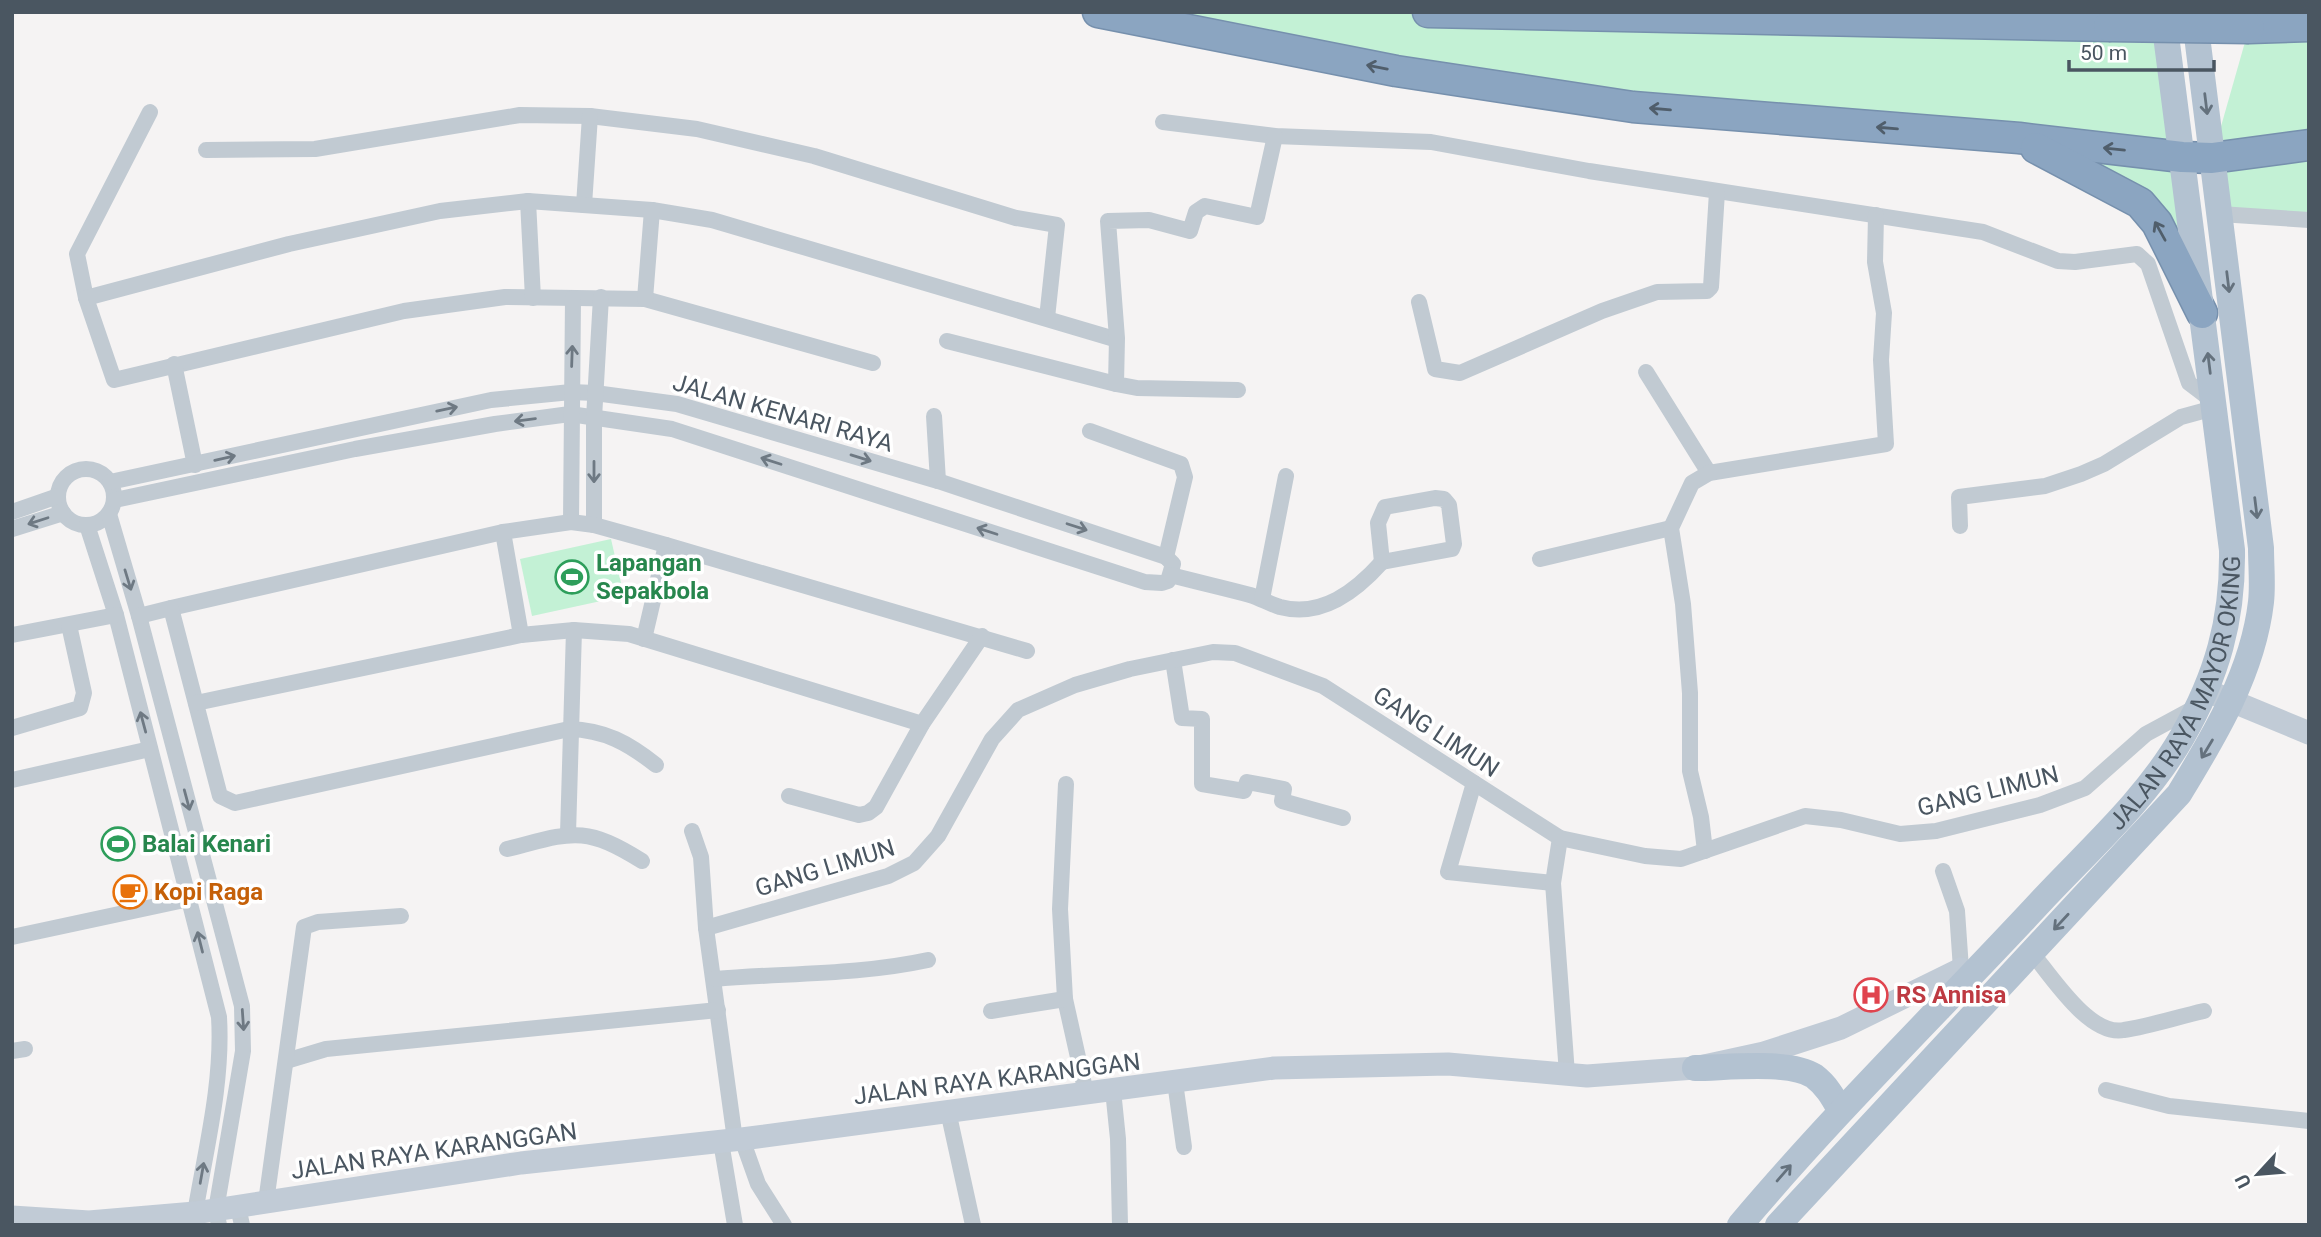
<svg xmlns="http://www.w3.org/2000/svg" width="2321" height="1237" font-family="Roboto,sans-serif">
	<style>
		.green { fill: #c3f1d5 }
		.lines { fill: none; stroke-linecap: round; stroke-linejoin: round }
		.highway-casing { stroke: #7690ad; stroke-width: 33 }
		.street { stroke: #c1cad2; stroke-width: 16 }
		.secondary { stroke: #c1cbd6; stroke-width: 23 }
		.primary { stroke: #b3c2d1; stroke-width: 26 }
		.highway { stroke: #8ba5c1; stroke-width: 30 }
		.highway-bridge-casing { stroke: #7690ad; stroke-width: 33; stroke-linecap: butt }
		.highway-bridge { stroke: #8ba5c1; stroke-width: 30 }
		.oneway { stroke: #505e6b }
		.oneway2 { stroke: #64717d }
		.oneway3 { stroke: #6e7983 }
		.labels { text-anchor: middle; stroke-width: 7; stroke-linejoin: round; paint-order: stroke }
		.street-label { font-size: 24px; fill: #4a5661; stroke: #fff }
		.leisure-label { font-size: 24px; font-weight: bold; fill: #27864d; stroke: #fff; text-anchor: start }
		.food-label { font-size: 24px; font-weight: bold; fill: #c56008; stroke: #fff; text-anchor: start }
		.health-label { font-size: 24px; font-weight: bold; fill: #be3a42; stroke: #fff; text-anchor: start }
	</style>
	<rect width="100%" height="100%" fill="#f5f3f3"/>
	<g class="green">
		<path d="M1098,12H1430L2165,27L2202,313L2157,223L2019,138L1633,107Z"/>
		<path d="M2309,26V217L2220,214L2212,158L2249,28Z"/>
		<path d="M611,539L624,596L532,616L520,559Z"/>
	</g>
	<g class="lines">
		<defs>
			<g id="highway">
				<path d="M1098,12L1396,71L1633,107L2019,138L2182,157L2212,158L2309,145"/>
				<path d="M1428,12L2109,26"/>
				<path d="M2249,28L2309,26"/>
				<path d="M2036,148L2140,203L2157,223L2202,313"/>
			</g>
		</defs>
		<use href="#highway" class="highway-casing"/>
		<g class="street">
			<path d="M150,112L77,254L86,298L114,380L404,311L505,297L645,299L873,363"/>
			<path d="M1163,122L1275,136L1431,142L1589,171L1983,232L2058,261L2075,262L2137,254L2148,264L2189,383L2214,402"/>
			<path d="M206,150L315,149L520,115L590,116L697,129L814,156L1016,218L1057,225L1047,318"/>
			<path d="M528,201L533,298"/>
			<path d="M584,205L590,116"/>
			<path d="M2220,214L2309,220"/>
			<path d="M86,298L289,244L440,211L528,201L652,210L712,220L1111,338"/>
			<path d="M645,299L652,210"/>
			<path d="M1419,302L1435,369L1460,373L1602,311L1657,292L1707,291L1711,287L1717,192"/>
			<path d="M947,341L1116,384"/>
			<path d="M174,364L195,465"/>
			<path d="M1646,372L1709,473"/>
			<path d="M1238,390L1137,388L1116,384L1117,338L1108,221L1149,220L1190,231L1196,212L1205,206L1257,217L1275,136"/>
			<path d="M934,416L938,481"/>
			<path d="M1090,431L1181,464L1185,477L1166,557"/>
			<circle cx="86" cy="497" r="28"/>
			<path d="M110,482L491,400L571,392L595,393L677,404L938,481L1166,557L1173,564L1168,581L1162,583L1145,582L672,429L570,414L495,424L355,449L115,500"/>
			<path d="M1435,498L1444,499L1449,505L1454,544L1452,549L1382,562L1378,523L1385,507Z"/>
			<path d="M12,512L58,496"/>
			<path d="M109,514L139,616L242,1006L243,1051L216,1210L219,1225"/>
			<path d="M571,522L573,298"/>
			<path d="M87,525L116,615L219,1017C223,1082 206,1148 195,1213"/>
			<path d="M594,525V418L601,297"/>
			<path d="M1960,526L1959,497L2045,486L2081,474L2104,464L2181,417L2214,408"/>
			<path d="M12,529L63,513"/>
			<path d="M503,532L521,635"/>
			<path d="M1540,559L1671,528"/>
			<path d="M1171,575C1197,582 1224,588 1250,595C1260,598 1270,604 1280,607C1322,618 1356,591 1382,562"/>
			<path d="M1262,599L1286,476"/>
			<path d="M171,608L503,532L571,522L594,525L666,545L1027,651"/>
			<path d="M139,616L171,608L220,796L235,803L569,729C605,730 628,743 656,765"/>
			<path d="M12,635L116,615"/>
			<path d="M644,639L666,545"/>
			<path d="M1173,660L1182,718L1202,719V784L1244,791L1247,782L1284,789L1282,801L1343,818"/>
			<path d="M196,703L521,635L574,630L629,634L922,724"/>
			<path d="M12,728L80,708L84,693L69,625"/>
			<path d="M12,780L150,749"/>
			<path d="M1474,783L1448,872L1553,883"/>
			<path d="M1066,784L1060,909L1065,999L1086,1093"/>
			<path d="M789,796L859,815L868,813L876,807L922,724L982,636"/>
			<path d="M692,831L701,857L706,928L735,1140"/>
			<path d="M568,834L574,630"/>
			<path d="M1560,838L1553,883L1567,1074"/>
			<path d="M507,849C571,833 583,824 642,861"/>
			<path d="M1705,851L1701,817L1690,771V693L1683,604L1671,528L1692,483L1709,473L1886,444L1881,360L1884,313L1875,262L1876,215"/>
			<path d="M1943,871L1957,911L1961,969"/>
			<path d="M706,928L888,876L914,863L938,836L992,739L1018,710L1075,685L1130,669L1213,652L1235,653L1323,686L1560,838L1645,856L1681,859L1805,816L1841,820L1900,834L1936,831L2040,805L2085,788L2146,734L2196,707"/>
			<path d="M12,937L189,899"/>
			<path d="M2032,953C2052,977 2090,1037 2124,1030C2151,1026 2177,1017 2204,1011"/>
			<path d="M715,979C786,973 859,975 928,960"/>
			<path d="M991,1011L1065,999"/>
			<path d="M12,1051L25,1049"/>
			<path d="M286,1061L326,1049L718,1010"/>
			<path d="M1175,1082L1184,1147"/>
			<path d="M1113,1090L1118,1139L1120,1225"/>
			<path d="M2106,1090L2169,1106L2309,1121"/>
			<path d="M948,1111L973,1225"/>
			<path d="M742,1139L758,1184L784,1225"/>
			<path d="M721,1142L735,1225"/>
			<path d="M266,1202L304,927L318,922L401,916"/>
			<path d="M238,1207L242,1225"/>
		</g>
		<g class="secondary">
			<path d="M2205,690L2309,733"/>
			<path d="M12,1217L89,1222L195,1213L521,1163L742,1139L1274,1068L1448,1064L1587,1076L1695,1068L1764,1053L1841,1028L1961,969L1971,977"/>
		</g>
		<g class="primary">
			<path d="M1695,1068C1725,1068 1789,1060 1814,1076C1826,1085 1833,1097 1840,1110"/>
			<path id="s1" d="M1740,1225C1836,1111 1943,1007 2044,898C2092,847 2147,798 2182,737C2217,676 2233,620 2232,550L2163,12"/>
			<path d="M1778,1225L2179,794C2215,735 2253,672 2261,602C2263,585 2261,566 2261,548L2194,12"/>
		</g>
		<use href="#highway" class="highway"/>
		<defs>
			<path id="highway-bridge" d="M2109,26L2249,28"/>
		</defs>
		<use href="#highway-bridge" class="highway-bridge-casing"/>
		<use href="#highway-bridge" class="highway-bridge"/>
	</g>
	<defs><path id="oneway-shaft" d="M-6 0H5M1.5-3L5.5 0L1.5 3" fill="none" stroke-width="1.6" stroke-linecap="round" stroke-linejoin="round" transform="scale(1.75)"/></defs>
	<g class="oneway">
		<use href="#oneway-shaft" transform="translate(1377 67) rotate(-169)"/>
		<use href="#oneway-shaft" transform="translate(1660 109) rotate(-175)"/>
		<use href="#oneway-shaft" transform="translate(1887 128) rotate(-175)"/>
		<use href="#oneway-shaft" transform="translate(2114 149) rotate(-174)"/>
		<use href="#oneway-shaft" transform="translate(2160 231) rotate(-119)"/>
	</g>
	<g class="oneway2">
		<use href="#oneway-shaft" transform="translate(2206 104) rotate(83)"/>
		<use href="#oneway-shaft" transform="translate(2228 282) rotate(83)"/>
		<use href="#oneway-shaft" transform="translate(2209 363) rotate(-97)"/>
		<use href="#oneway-shaft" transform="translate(2256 508) rotate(83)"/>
		<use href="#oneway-shaft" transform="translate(2207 749) rotate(121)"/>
		<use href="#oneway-shaft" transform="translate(2061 922) rotate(133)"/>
		<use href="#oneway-shaft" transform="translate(1784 1173) rotate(-49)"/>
	</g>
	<g class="oneway3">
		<use href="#oneway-shaft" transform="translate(572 356) rotate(-88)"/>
		<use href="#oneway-shaft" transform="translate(447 409) rotate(-12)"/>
		<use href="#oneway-shaft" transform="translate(525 420) rotate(173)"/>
		<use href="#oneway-shaft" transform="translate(225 458) rotate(-13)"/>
		<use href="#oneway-shaft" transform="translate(861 458) rotate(17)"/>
		<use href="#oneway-shaft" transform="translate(771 461) rotate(-162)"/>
		<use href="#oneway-shaft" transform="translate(594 472) rotate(90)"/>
		<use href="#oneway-shaft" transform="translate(38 521) rotate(162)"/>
		<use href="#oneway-shaft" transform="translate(1077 527) rotate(18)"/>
		<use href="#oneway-shaft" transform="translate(987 531) rotate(-162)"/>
		<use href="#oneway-shaft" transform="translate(128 580) rotate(73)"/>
		<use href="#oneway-shaft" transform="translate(143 722) rotate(-105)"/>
		<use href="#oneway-shaft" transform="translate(187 800) rotate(75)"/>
		<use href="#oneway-shaft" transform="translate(200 942) rotate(-104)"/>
		<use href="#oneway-shaft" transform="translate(243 1020) rotate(86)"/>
		<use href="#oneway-shaft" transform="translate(202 1173) rotate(-80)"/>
	</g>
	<defs>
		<symbol id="stadium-ring" viewBox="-11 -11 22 22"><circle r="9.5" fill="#fff" stroke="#2e9e5b" stroke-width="1.5"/><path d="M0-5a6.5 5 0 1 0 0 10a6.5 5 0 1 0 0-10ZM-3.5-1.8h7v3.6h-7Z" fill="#2e9e5b"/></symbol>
		<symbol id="cafe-ring" viewBox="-11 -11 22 22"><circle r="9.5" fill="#fff" stroke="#e8710a" stroke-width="1.5"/><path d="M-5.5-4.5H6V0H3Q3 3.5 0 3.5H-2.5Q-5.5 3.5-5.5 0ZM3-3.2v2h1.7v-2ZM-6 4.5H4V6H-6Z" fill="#e8710a"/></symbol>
		<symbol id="hospital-ring" viewBox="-11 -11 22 22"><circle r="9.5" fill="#fff" stroke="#e0444e" stroke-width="1.5"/><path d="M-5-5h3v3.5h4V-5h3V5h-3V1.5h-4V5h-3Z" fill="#e0444e"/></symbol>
	</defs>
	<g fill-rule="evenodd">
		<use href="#stadium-ring" x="553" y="558" width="38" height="38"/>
		<use href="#stadium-ring" x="99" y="825" width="38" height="38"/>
		<use href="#cafe-ring" x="111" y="873" width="38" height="38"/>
		<use href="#hospital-ring" x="1852" y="976" width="38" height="38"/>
	</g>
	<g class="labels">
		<g class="street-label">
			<text transform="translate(783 413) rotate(16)" y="8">JALAN KENARI RAYA</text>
			<text dy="8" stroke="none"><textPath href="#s1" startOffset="698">JALAN RAYA MAYOR OKING</textPath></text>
			<text transform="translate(1436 732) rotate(33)" y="8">GANG LIMUN</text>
			<text transform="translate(1988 791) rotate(-14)" y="8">GANG LIMUN</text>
			<text transform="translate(825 868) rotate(-17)" y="8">GANG LIMUN</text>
			<text transform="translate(997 1079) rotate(-7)" y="8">JALAN RAYA KARANGGAN</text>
			<text transform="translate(434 1151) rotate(-8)" y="8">JALAN RAYA KARANGGAN</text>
		</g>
		<g class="leisure-label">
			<text x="596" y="571">Lapangan<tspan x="596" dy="28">Sepakbola</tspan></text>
			<text x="142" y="852">Balai Kenari</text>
		</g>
		<g class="food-label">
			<text x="154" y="900">Kopi Raga</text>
		</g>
		<g class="health-label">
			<text x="1896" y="1003">RS Annisa</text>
		</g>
	</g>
	<rect width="2321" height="1237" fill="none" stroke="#4a5661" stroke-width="28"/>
	<g transform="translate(2258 1174) rotate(244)" stroke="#ffffff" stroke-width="5" paint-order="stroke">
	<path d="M0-5L12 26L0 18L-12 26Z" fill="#4a5661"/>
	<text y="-10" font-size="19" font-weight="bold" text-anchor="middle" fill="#4a5661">U</text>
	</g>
	<path d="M2069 60v10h145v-10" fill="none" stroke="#4a5661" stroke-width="3.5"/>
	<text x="2080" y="60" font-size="21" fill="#4a5661" stroke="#ffffff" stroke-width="5" paint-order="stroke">50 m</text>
</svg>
